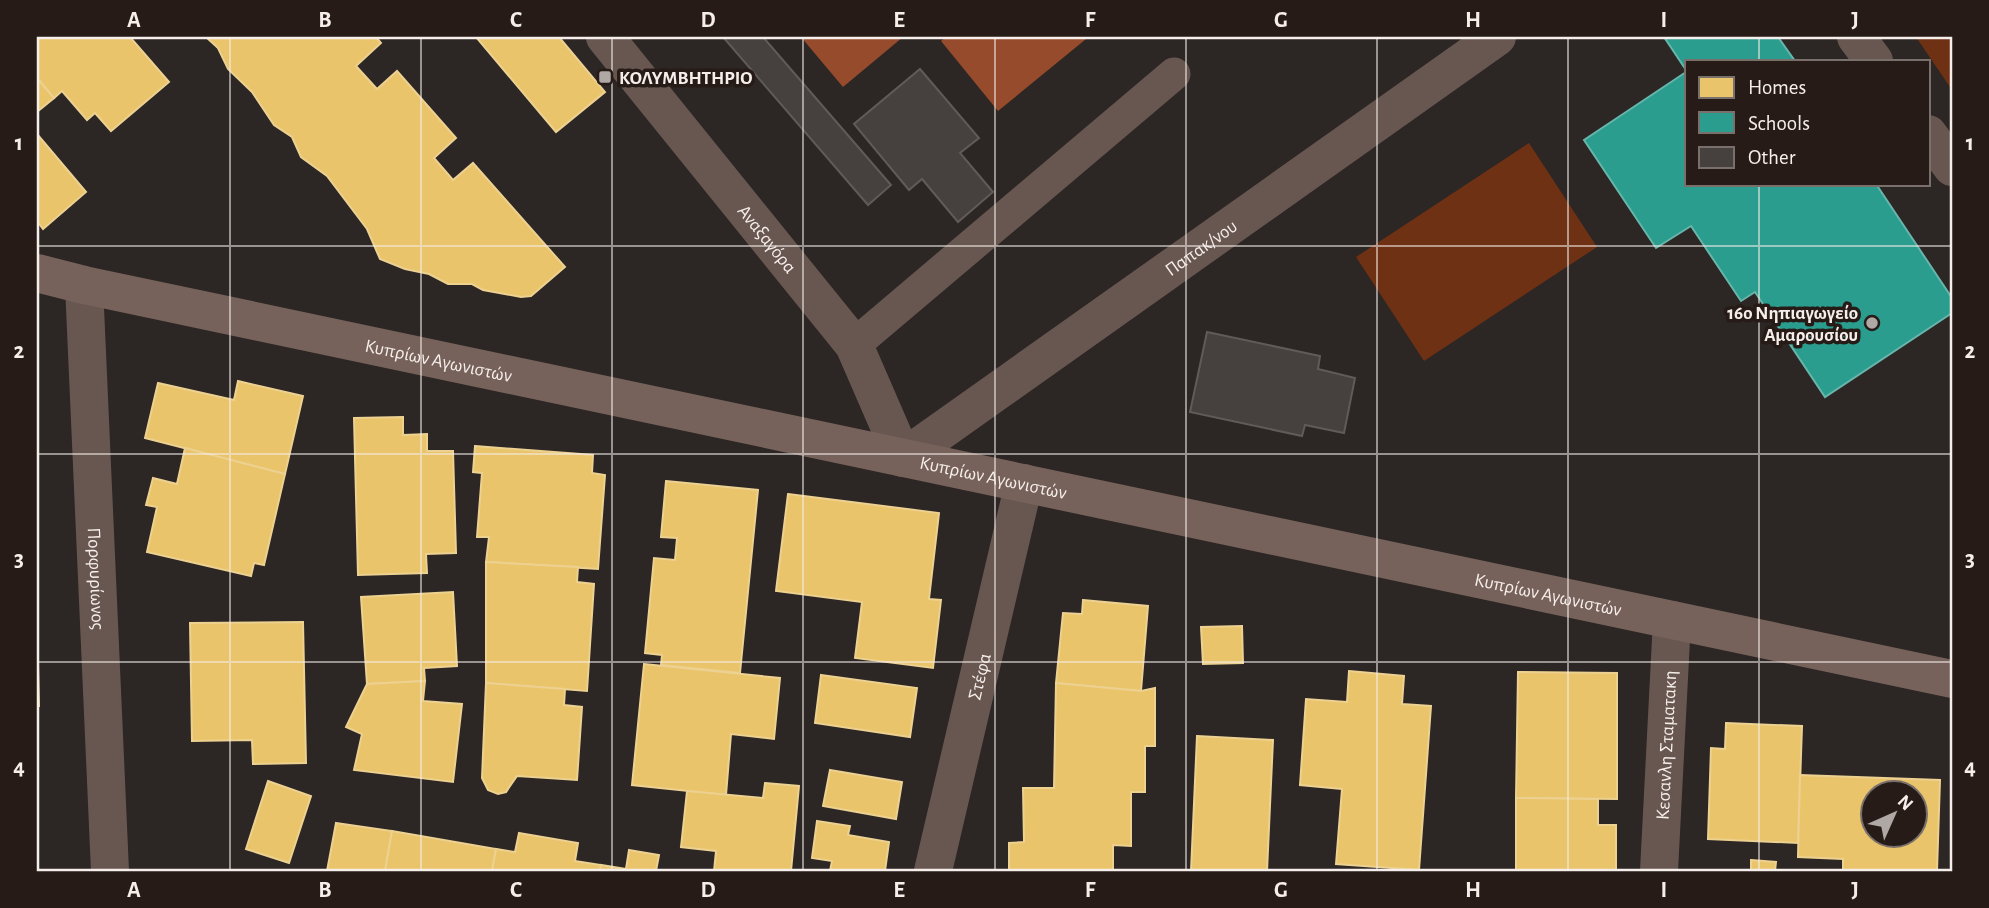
<svg xmlns="http://www.w3.org/2000/svg" width="1989" height="908" font-family="'Alegreya Sans',sans-serif">
	<style>
		.green { fill: #6f3114 }
		.water { fill: #964c2c }
		.homes { fill: #e9c46a; stroke: #edd191; stroke-width: 2; fill-rule: evenodd }
		.schools { fill: #2a9d8f; stroke: #67b5ab; stroke-width: 2 }
		.building { fill: #46403e; stroke: #605b59; stroke-width: 2 }
		.lines { fill: none; stroke-linecap: round; stroke-linejoin: round }
		.lane { stroke: #685751; stroke-width: 33 }
		.street { stroke: #685751; stroke-width: 38 }
		.secondary { stroke: #76625a; stroke-width: 38 }
		.grid { fill: none; stroke: #f6eeeb; stroke-width: 2; stroke-opacity: 0.55 }
		.poi-dot { fill: #afa8a5; stroke: #261b16; stroke-width: 2.5 }
		.labels { text-anchor: middle; stroke-width: 7; stroke-linejoin: round; paint-order: stroke }
		.poi-label { font-size: 19px; font-weight: bold; fill: #f6eeeb; stroke: #261b16; text-anchor: start }
		.street-label { font-size: 19px; fill: #f6eeeb; stroke: #261b16 }
		.neatline { fill: none; stroke: #f6eeeb; stroke-width: 2.5 }
		.grid-label { font-size: 23px; text-anchor: middle; font-weight: bold; fill: #f6eeeb }
	</style>
	<rect width="100%" height="100%" fill="#2c2624"/>
	<g class="green">
		<path d="M1916,37H1952V90Z"/>
		<path d="M1529,143L1597,247L1424,361L1356,257Z"/>
	</g>
	<g class="water">
		<path d="M801,37H903L843,87Z"/>
		<path d="M946,37H1084L1086,39L998,111L941,41Z"/>
	</g>
	<g class="homes">
		<path d="M37,37H130L169,82L111,131L95,113L87,120L62,91L54,98L37,78Z"/>
		<path d="M206,37H376L381,43L356,66L377,89L397,71L456,138L434,158L453,180L473,163L565,267L531,296L521,297L483,290L472,284H448L429,274L405,269L380,259L367,229L327,176L301,157L292,137L274,125L252,92L228,69L218,48Z"/>
		<path d="M476,37H559L605,92L556,132Z"/>
		<path d="M37,78L54,98L37,112Z"/>
		<path d="M37,134L86,192L43,229L37,221Z"/>
		<path d="M238,381L303,396L285,474L145,438L158,383L234,400Z"/>
		<path d="M403,417V435L427,434V451H453L456,553L426,554L427,573L358,575L354,418Z"/>
		<path d="M475,446L593,455L592,473L605,475L598,569L486,562L489,537H477L482,473L473,472Z"/>
		<path d="M185,448L285,474L264,565L254,563L251,576L147,552L157,507L146,505L153,478L177,484Z"/>
		<path d="M666,481L758,490L740,673L661,665L662,655L645,653L654,558L675,560L677,538L661,537Z"/>
		<path d="M788,494L939,513L929,599L941,600L933,668L855,658L862,602L776,591Z"/>
		<path d="M486,562L578,567L577,582L594,584L587,691L486,683Z"/>
		<path d="M453,592L457,666L424,668L425,681L367,684L361,597Z"/>
		<path d="M1083,600L1148,606L1141,691L1056,683L1063,613L1082,614Z"/>
		<path d="M37,622L39,706H37Z"/>
		<path d="M303,622L306,763L253,764L252,740L192,741L190,623Z"/>
		<path d="M1242,626L1243,663L1203,664L1201,627Z"/>
		<path d="M644,664L780,678L774,739L731,734L726,795L632,785Z"/>
		<path d="M1349,671L1404,676L1402,704L1431,706L1419,870L1336,864L1342,789L1300,785L1306,699L1347,702Z"/>
		<path d="M1518,672L1617,673V799L1516,798Z"/>
		<path d="M821,675L917,688L910,737L815,723Z"/>
		<path d="M425,681L423,701L462,704L453,782L354,770L362,734L346,727L367,684Z"/>
		<path d="M486,683L565,689L564,705L582,707L577,780L517,776L506,792L498,794L488,790L482,778Z"/>
		<path d="M1056,683L1141,691L1155,688V746H1145V792H1131V846L1113,845V871H1009V843L1024,842L1023,788H1054Z"/>
		<path d="M1726,723L1802,726L1798,843L1708,839L1711,748L1725,749Z"/>
		<path d="M1197,736L1273,740L1267,871H1191Z"/>
		<path d="M830,770L902,782L896,819L823,806Z"/>
		<path d="M1800,775L1940,780L1937,871H1843V859L1798,857ZM1874,792H1916V834H1874Z"/>
		<path d="M268,781L311,796L289,863L246,849Z"/>
		<path d="M765,783L799,786L791,871H714L716,851L681,847L687,791L763,798Z"/>
		<path d="M1516,798L1598,799V825H1616V871H1516Z"/>
		<path d="M817,821L850,826L848,835L889,842L885,871H830L832,861L812,858Z"/>
		<path d="M336,823L392,831L385,871H327Z"/>
		<path d="M392,831L496,849L492,871H385Z"/>
		<path d="M519,833L578,843L575,861L601,865L600,871H492L496,849L515,852Z"/>
		<path d="M629,850L659,855L656,871H600L601,865L626,869Z"/>
		<path d="M1751,860L1776,862L1775,871H1751Z"/>
	</g>
	<g class="schools">
		<path d="M1664,37H1778L1795,61H1686V70Z"/>
		<path d="M1686,72V184H1876L1952,298V313L1825,397L1755,292L1741,301L1691,226L1656,248L1584,140Z"/>
	</g>
	<g class="building">
		<path d="M723,37H763L891,185L868,205Z"/>
		<path d="M920,69L979,138L960,153L993,192L958,222L922,179L909,190L854,124Z"/>
		<path d="M1207,332L1320,356L1318,369L1355,378L1344,433L1305,425L1302,436L1190,412Z"/>
	</g>
	<g class="lines">
		<path class="lane" d="M854,345L1174,74"/>
		<g class="street">
			<path id="s1" d="M605,37L854,345L903,458L1497,37"/>
			<path d="M1856,37L1874,61"/>
			<path d="M1928,134L1952,167"/>
			<path id="s2" d="M84,285L110,871"/>
			<path id="s3" d="M933,871L1024,483"/>
			<path id="s4" d="M1659,871L1672,620"/>
		</g>
		<path class="secondary" id="s5" d="M37,273L84,285L1952,679"/>
	</g>
	<path class="grid" d="M230,37V871M421,37V871M612,37V871M803,37V871M995,37V871M1186,37V871M1377,37V871M1568,37V871M1759,37V61M1759,184V871M37,246H1952M37,454H1952M37,662H1952"/>
	<g class="poi-dot">
		<rect x="598" y="70" width="14" height="14" rx="3.5"/>
		<circle cx="1872" cy="323" r="7"/>
	</g>
	<g class="labels">
		<g class="poi-label">
			<text x="619" y="84">ΚΟΛΥΜΒΗΤΗΡΙΟ</text>
			<text x="1858" y="319" text-anchor="end">16ο Νηπιαγωγείο<tspan x="1858" dy="22">Αμαρουσίου</tspan></text>
		</g>
		<g class="street-label">
			<text dy="7" stroke="none"><textPath href="#s1" startOffset="259">Αναξαγόρα</textPath></text>
			<text dy="7" stroke="none"><textPath href="#s1" startOffset="884">Παπακ/νου</textPath></text>
			<text dy="7" stroke="none"><textPath href="#s5" startOffset="411">Κυπρίων Αγωνιστών</textPath></text>
			<text dy="7" stroke="none"><textPath href="#s5" startOffset="978">Κυπρίων Αγωνιστών</textPath></text>
			<text dy="7" stroke="none"><textPath href="#s2" startOffset="294">Πορφυρίωνος</textPath></text>
			<text dy="7" stroke="none"><textPath href="#s5" startOffset="1545">Κυπρίων Αγωνιστών</textPath></text>
			<text dy="7" stroke="none"><textPath href="#s3" startOffset="200">Στέφα</textPath></text>
			<text dy="7" stroke="none"><textPath href="#s4" startOffset="126">Κεσανλη Σταματακη</textPath></text>
		</g>
	</g>
	<rect width="1989" height="908" fill="none" stroke="#261b16" stroke-width="77"/>
	<rect x="1685" y="60" width="245" height="126" fill="#261b16" stroke="#796f6b" stroke-width="2"/>
	<rect x="1699" y="77" width="35" height="21" fill="#e9c46a" stroke="#796f6b" stroke-width="2"/>
	<text x="1748" y="94" font-size="21" fill="#f6eeeb">Homes</text>
	<rect x="1699" y="112" width="35" height="21" fill="#2a9d8f" stroke="#796f6b" stroke-width="2"/>
	<text x="1748" y="130" font-size="21" fill="#f6eeeb">Schools</text>
	<rect x="1699" y="147" width="35" height="21" fill="#46403e" stroke="#796f6b" stroke-width="2"/>
	<text x="1748" y="164" font-size="21" fill="#f6eeeb">Other</text>
	<g transform="translate(1894 814) rotate(45)"><circle r="33" fill="#261b16" stroke="#796f6b" stroke-width="2"/>
	<path d="M0-5L12 26L0 18L-12 26Z" fill="#afa8a5"/>
	<text y="-10" font-size="19" font-weight="bold" text-anchor="middle" fill="#f6eeeb">N</text>
	</g>
	<rect x="38" y="38" width="1913" height="832" class="neatline"/>
	<g class="grid-label">
		<text x="134" y="27">A</text>
		<text x="325" y="27">B</text>
		<text x="516" y="27">C</text>
		<text x="708" y="27">D</text>
		<text x="899" y="27">E</text>
		<text x="1090" y="27">F</text>
		<text x="1281" y="27">G</text>
		<text x="1473" y="27">H</text>
		<text x="1664" y="27">I</text>
		<text x="1855" y="27">J</text>
		<text x="19" y="150">1</text>
		<text x="1970" y="150">1</text>
		<text x="19" y="358">2</text>
		<text x="1970" y="358">2</text>
		<text x="19" y="566">3</text>
		<text x="1970" y="566">3</text>
		<text x="19" y="774">4</text>
		<text x="1970" y="774">4</text>
		<text x="134" y="897">A</text>
		<text x="325" y="897">B</text>
		<text x="516" y="897">C</text>
		<text x="708" y="897">D</text>
		<text x="899" y="897">E</text>
		<text x="1090" y="897">F</text>
		<text x="1281" y="897">G</text>
		<text x="1473" y="897">H</text>
		<text x="1664" y="897">I</text>
		<text x="1855" y="897">J</text>
	</g>
</svg>
